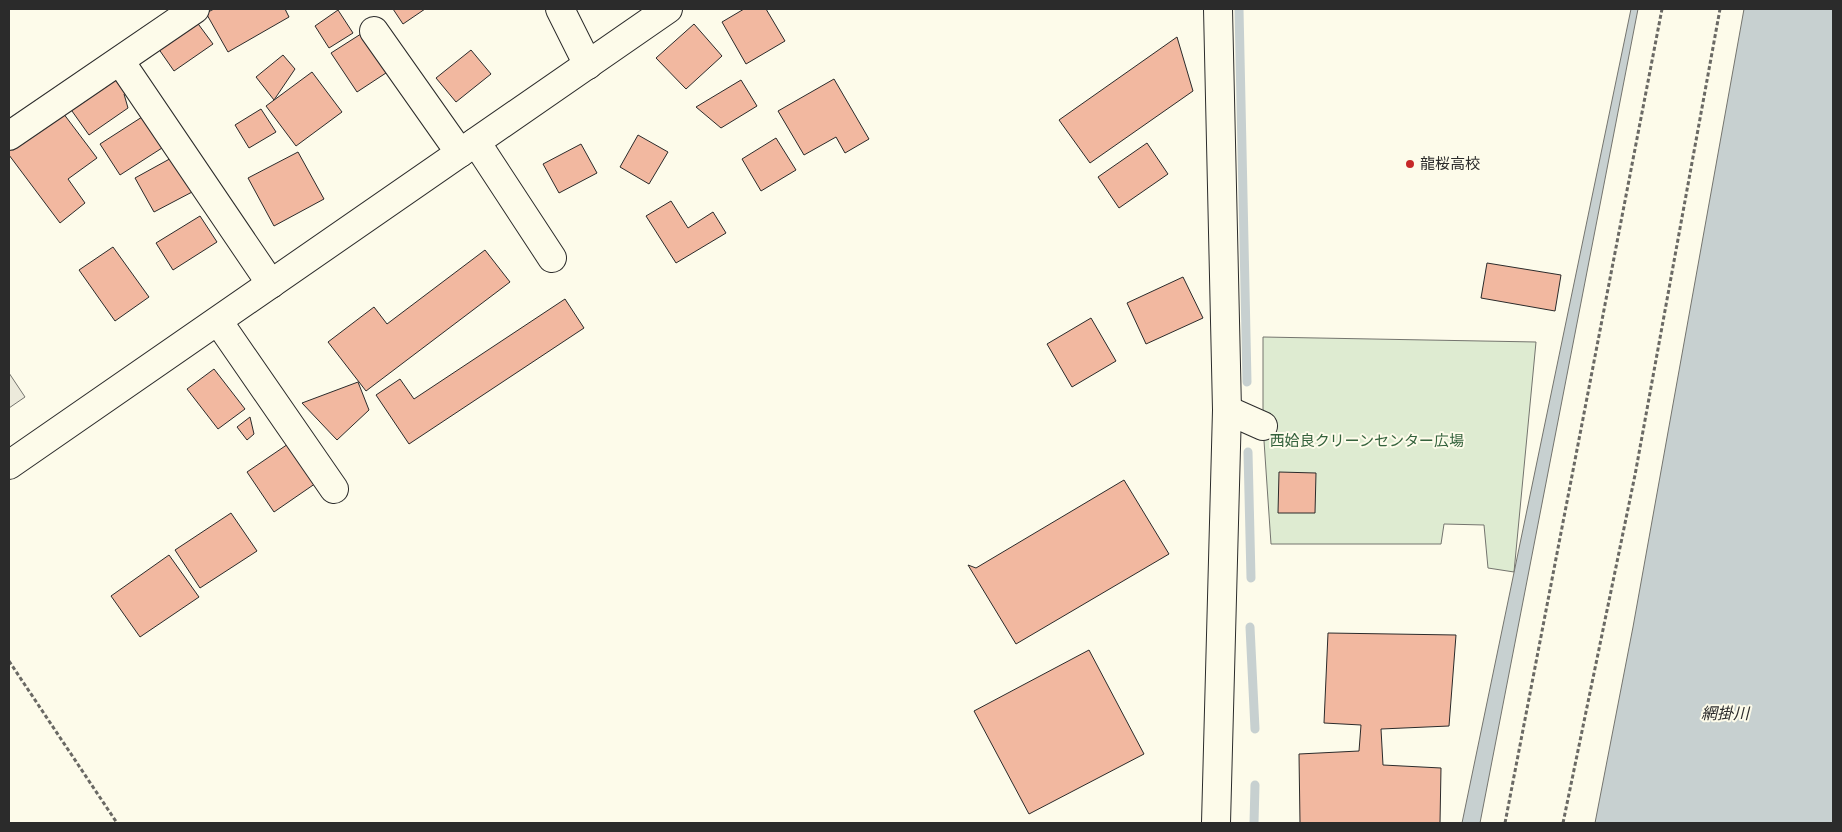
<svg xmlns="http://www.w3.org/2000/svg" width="1842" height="832" font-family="'Nunito Sans','Noto Sans JP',sans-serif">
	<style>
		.green { fill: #deebd1; stroke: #74746e }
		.parking { fill: #eceadb; stroke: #74746e }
		.water { fill: #c7d0d0; stroke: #74746e }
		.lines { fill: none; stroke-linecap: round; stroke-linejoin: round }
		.stream { stroke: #c7d0d0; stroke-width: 9 }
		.building { fill: #f2b8a0; stroke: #2b2b2b }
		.minor-casing { stroke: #2b2b2b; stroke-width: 30 }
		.path { stroke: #6a6964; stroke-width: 3; stroke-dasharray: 4 2.5; stroke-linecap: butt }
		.minor { stroke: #fdfbea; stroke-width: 28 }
		.poi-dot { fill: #c62828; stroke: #fdfbea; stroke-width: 2 }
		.labels { text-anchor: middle; stroke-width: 4; stroke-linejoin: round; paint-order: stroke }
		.poi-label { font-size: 15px; fill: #2b2b2b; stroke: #fdfbea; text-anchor: start }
		.park-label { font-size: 15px; fill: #34623c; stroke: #fdfbea }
		.water-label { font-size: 16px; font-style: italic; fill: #2b2b2b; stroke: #fdfbea }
	</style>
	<rect width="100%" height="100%" fill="#fdfbea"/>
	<path class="green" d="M1263,337L1536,342L1514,572L1488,568L1484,525L1444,524L1441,544H1271L1263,426Z"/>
	<path class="parking" d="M9,373L25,397L9,408Z"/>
	<g class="water">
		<path d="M1631,9H1638L1480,823H1462Z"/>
		<path d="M1744,9H1833V823H1595L1633,627Z"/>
	</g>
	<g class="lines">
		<g class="stream">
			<path d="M1239,9L1247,382"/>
			<path d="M1248,452L1251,578"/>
			<path d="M1250,627L1255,729"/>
			<path d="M1254,823L1255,785"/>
		</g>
	</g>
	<g class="building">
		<path d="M214,9H285L289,17L228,52L206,13Z"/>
		<path d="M393,9H425L403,24Z"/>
		<path d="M744,9H766L785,41L746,64L722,22Z"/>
		<path d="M338,10L353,33L329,48L315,26Z"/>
		<path d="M196,21L213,44L174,71L158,48Z"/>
		<path d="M694,24L722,56L686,89L656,58Z"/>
		<path d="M364,32L389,71L357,92L331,53Z"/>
		<path d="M1177,37L1193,91L1090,163L1059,120Z"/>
		<path d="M471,50L491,74L456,102L436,78Z"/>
		<path d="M283,55L295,69L274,100L256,77Z"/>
		<path d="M117,69L131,88L124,94L128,108L89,135L67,104Z"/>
		<path d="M312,72L342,112L296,146L266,106Z"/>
		<path d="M834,79L869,139L845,153L836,137L804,155L778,111Z"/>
		<path d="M741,80L757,106L721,128L696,107Z"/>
		<path d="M60,109L97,158L68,179L85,203L60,223L9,155V147Z"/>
		<path d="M261,109L276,132L249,148L235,125Z"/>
		<path d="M142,117L162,148L120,175L100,144Z"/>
		<path d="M638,135L668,152L649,184L620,167Z"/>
		<path d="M776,138L796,170L761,191L742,159Z"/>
		<path d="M1147,143L1168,174L1119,208L1098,177Z"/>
		<path d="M581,144L597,173L559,193L543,164Z"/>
		<path d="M298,152L324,199L274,226L248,178Z"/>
		<path d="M175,156L194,191L154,212L135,178Z"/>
		<path d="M671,201L688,228L713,212L726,233L676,263L646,216Z"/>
		<path d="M200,216L217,242L173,270L156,243Z"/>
		<path d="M113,247L149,297L115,321L79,270Z"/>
		<path d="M485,250L510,282L366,391L328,342L374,307L387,324Z"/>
		<path d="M1487,263L1561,275L1555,311L1481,298Z"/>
		<path d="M1183,277L1203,318L1146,344L1127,303Z"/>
		<path d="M565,299L584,328L409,444L376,395L400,379L414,399Z"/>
		<path d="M1091,318L1116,361L1072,387L1047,344Z"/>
		<path d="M214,369L245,409L218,429L187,389Z"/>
		<path d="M358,382L369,410L337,440L302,403Z"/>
		<path d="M250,417L254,434L247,440L237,427Z"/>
		<path d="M291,442L319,481L274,512L247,472Z"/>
		<path d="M1279,472L1316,473L1315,513H1278Z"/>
		<path d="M1124,480L1169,554L1016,644L968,565L976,568Z"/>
		<path d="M231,513L257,551L200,588L175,550Z"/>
		<path d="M169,555L199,597L140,637L111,596Z"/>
		<path d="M1328,633L1456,635L1449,726L1381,729L1383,765L1441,768L1440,823H1300L1299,754L1359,751L1361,725L1324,723Z"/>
		<path d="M1089,650L1144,754L1029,814L974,711Z"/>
	</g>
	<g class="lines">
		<defs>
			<g id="minor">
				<path d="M560,9L588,65"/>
				<path d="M374,31L460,153"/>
				<path d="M120,61L271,284"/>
				<path d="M9,136L195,9"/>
				<path d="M476,142L552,258"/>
				<path d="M218,321L334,489"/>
				<path d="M1227,410L1263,426"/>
				<path d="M9,465L668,9"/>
				<path d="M1216,823L1227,410L1218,9"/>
			</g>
		</defs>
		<use href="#minor" class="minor-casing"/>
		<g class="path">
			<path d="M9,661L117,823"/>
			<path d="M1505,823L1662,9"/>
			<path d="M1563,823L1635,475L1720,9"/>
		</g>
		<use href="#minor" class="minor"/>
	</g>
	<circle class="poi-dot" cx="1410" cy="164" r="5"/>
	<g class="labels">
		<g class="poi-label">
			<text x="1420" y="169">龍桜高校</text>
		</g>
		<g class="park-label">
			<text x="1367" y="446">西姶良クリーンセンター広場</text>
		</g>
		<g class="water-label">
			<text x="1725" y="719">網掛川</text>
		</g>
	</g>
	<rect width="1842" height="832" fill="none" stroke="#2b2b2b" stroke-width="20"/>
</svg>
